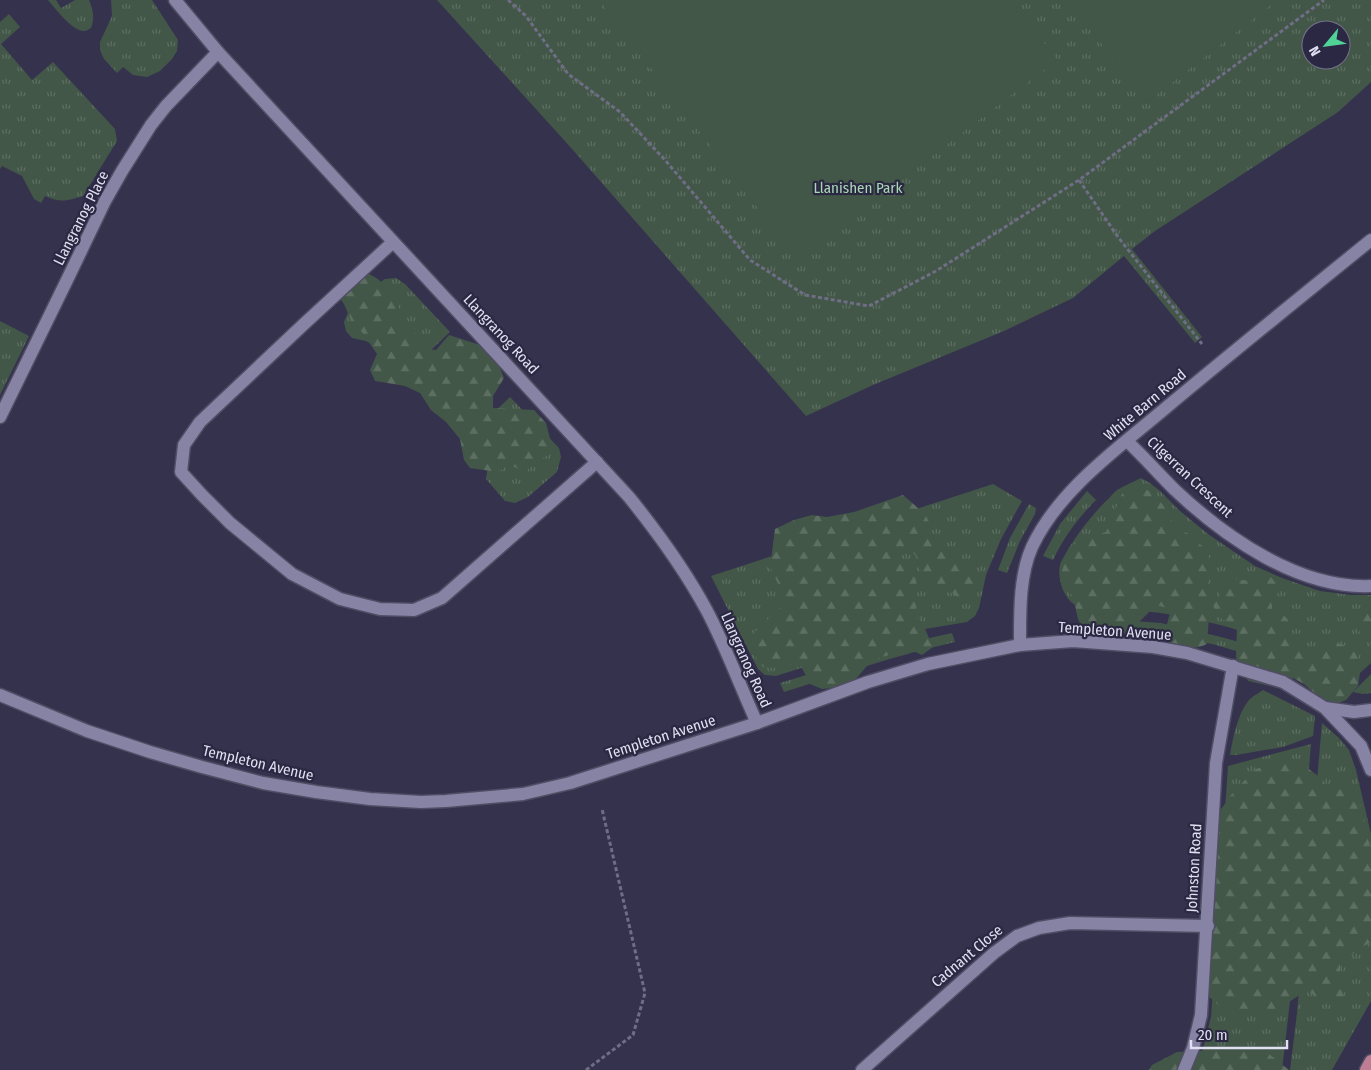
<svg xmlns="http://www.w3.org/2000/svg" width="1371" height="1070" font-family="'Fira Sans Condensed',sans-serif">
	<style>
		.grass { fill: url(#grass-tufts); fill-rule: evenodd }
		.forest { fill: url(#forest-firs) }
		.garden { fill: #425747 }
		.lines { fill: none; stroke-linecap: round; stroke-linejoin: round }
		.service-casing { stroke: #504d65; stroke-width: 15 }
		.minor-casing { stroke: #504d65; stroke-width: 15 }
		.tertiary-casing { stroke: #504d65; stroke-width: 15 }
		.primary-casing { stroke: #504d65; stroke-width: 15 }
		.path { stroke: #706d86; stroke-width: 3; stroke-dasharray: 4 2.5; stroke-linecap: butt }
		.service { stroke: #8683a4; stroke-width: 12 }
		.minor { stroke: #8683a4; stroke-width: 12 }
		.tertiary { stroke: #8683a4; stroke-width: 12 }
		.primary { stroke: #bd7d93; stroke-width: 12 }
		.labels { text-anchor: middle; stroke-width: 4.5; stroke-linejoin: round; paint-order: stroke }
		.park-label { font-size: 15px; fill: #a9d8b4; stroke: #2b2843 }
		.street-label { font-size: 15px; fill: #e1e0f2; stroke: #2b2843 }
	</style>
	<defs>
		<pattern id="grass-tufts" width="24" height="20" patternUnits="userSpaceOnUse" patternTransform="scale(1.25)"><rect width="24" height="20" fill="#425747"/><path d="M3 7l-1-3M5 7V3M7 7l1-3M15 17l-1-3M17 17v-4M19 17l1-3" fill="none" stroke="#5d6f62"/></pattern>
		<pattern id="forest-firs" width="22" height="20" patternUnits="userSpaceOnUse" patternTransform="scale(1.25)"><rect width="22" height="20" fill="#425747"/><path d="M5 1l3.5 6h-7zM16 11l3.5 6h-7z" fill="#5d6f62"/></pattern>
	</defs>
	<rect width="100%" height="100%" fill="#35324e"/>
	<g class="grass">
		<path d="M48,0H56L61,8L75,0H89C93,9 95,19 91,28C89,29 86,31 84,31C72,31 55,8 48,0Z"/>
		<path d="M111,0H152L178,40L177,51L172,59L160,71L147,77L133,75L123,67L117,73L104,59L100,50V42L112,16Z"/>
		<path d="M437,0H1371V82L1338,112L1155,231L1132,249L1202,337L1195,343L1124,256L1073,298L1004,331L873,385L806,416L573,150ZM1311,30H1341V60H1311Z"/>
		<path d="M9,14L20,27L1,44L32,80L53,62L115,129L117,141L83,196C67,201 60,203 45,196L41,203L34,199L22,176L2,166L0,169V22Z"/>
		<path d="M396,278L405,284L450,332L406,374L379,348L366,341L352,338L346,331L344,322L350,308L366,292L385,279Z"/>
		<path d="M0,321L29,336L0,395Z"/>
		<path d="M510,397L559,448L561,457L557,472L528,497L515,503L505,501L486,479L489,461L467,438Z"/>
		<path d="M1141,478L1150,483L1160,491L1180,511L1208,534L1255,566L1282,578L1320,591L1351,595H1371V663L1360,673C1290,646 1218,618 1142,611C1128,609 1085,612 1075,605C1063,598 1057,577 1060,565C1061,560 1065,556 1067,551C1078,533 1091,516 1106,501C1110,498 1113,493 1117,490C1124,486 1133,482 1141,478Z"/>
		<path d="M993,484L1022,501L1001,539L986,575L979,608L975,616L967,622L925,629L776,676L765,675L758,669L711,576Z"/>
		<path d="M1087,491L1096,500C1078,518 1064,537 1053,560L1043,556L1060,524Z"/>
		<path d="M1029,504L1036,508L1035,514L1020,541L1007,573L998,570L1010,538Z"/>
		<path d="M1103,619L1161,623L1221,637L1279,653L1276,663L1216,645L1162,633L1102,629Z"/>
		<path d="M952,633L955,642C897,655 841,674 784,692L780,683L925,639Z"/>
		<path d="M1371,674V693L1363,694L1353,692Z"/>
		<path d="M1263,690L1315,716L1313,736L1283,747L1236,755H1230C1233,738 1238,712 1250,699C1253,696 1259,693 1263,690Z"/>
		<path d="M1322,723L1339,738L1349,750L1356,770L1371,834V1001L1332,1070H1290L1297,1013Z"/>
		<path d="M1311,744L1290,1001L1282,1070H1196L1203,1049L1211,1017L1228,766Z"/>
	</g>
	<g class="forest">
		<path d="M366,273C379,277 393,291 398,305C401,312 400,321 401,328L422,336L427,349L436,350L449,335L483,346L497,360L504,378L493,396V408L534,410L546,423L552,446L549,454L524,472L509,464L498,472L470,468L464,460L460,439L446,422L431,410L420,393L405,386L375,381L370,370L377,354L362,332L353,325L344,304L339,297Z"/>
		<path d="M1136,485L1154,493L1165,508L1175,527L1191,535L1206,550L1214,571L1206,586L1209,596L1218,599L1223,587L1231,579L1253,581L1263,575H1269L1277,584L1278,593L1271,602L1273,611C1292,616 1290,625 1293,643L1310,651L1323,644L1338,643L1351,648L1358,655L1361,666L1358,686L1346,700L1325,708L1327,704L1304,684L1293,678L1274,687L1248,681L1236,658L1237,625C1221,619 1219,620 1212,603L1209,617L1207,644C1192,651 1183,647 1168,642L1165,632L1171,609L1156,605L1132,629L1115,639L1097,638L1084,631L1078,619L1073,597L1065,585L1062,571L1069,547L1088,537L1106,532L1122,494Z"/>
		<path d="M903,495L925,514L929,522L931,534L942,548L956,556L971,570L976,579L970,588L959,598L950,592L933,588L921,571L916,557L909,545L896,550L916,575L917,594L916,615L925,629L933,647L922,655L909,649L872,660L855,680L843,687L822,689L810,684L799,662L776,668L763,667L751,650L753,634L784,604L781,590L770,567L775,529L794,520L812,515L827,517L854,512Z"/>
		<path d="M1371,602V641L1361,636L1357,624L1364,607Z"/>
		<path d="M1272,763L1305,766L1322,779L1329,791L1346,786L1362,809L1371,852V942L1362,947L1340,964V977L1344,997L1333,1003L1320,1000L1307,990L1274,1012L1247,1013L1223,1009L1208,996L1211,926L1216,884L1219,812L1234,791L1256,769Z"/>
		<path d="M1220,1050L1269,1054L1289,1070H1149L1152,1065L1177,1052Z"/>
	</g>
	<g class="garden">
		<path d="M599,0H1011L1057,60L797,259Z"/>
		<path d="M1068,0H1277L1147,102Z"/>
	</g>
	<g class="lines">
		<defs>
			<path id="service" d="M393,242L304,324L200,422L184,445L181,472L202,495L230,523L292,574L340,599L380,609L414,610L442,598L597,462"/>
			<g id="minor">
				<path d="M175,0L218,52L629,497C658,533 685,570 707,611C726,647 740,686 757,723"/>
				<path d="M0,417L68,278L105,201L122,171L151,125L166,106L218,52"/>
				<path d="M1127,441C1144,457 1159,474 1175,490C1226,538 1299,589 1371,586"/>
				<path d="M1020,645C1020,614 1019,576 1032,547C1059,489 1120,447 1168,406C1235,350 1303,295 1371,240"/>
				<path d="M862,1070L994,953L1017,936L1039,928L1070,923L1208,926"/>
				<path d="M1184,1070L1193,1048L1201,1015L1216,763L1233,666"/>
			</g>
			<g id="tertiary">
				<path d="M0,695L87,731L150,752L202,767L263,783L316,792L370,799L421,802L446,801L523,794L570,783L757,723L868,682L928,664L1020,645L1073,641L1153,647L1187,653L1283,682L1325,708L1361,746L1371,770"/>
				<path d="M1325,708L1354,712L1371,710"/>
			</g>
			<path id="primary" d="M1366,1070L1371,1061"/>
		</defs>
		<use href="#service" class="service-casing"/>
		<use href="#minor" class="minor-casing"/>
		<use href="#tertiary" class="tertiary-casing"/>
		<use href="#primary" class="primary-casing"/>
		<g class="path">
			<path d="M508,0L526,16L568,74L620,112L665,160L750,260L805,295L869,306L936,271L1079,180L1324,0"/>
			<path d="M1079,180L1118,237L1202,344"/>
			<path d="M586,1070L633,1035L645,993L602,809"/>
		</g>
		<use href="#service" class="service"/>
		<use href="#minor" class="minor"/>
		<use href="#tertiary" class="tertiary"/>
		<use href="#primary" class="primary"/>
	</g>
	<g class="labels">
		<g class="park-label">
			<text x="858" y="193">Llanishen Park</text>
		</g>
		<g class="street-label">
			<text transform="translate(81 218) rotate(-63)" y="5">Llangranog Place</text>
			<text transform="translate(501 334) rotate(47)" y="5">Llangranog Road</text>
			<text transform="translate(1145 405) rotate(-40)" y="5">White Barn Road</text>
			<text transform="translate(1190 477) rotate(43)" y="5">Cilgerran Crescent</text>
			<text transform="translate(1115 631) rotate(4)" y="5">Templeton Avenue</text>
			<text transform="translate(746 660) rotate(66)" y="5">Llangranog Road</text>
			<text transform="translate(661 737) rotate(-18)" y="5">Templeton Avenue</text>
			<text transform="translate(258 763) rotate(13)" y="5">Templeton Avenue</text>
			<text transform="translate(1194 868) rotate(-87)" y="5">Johnston Road</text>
			<text transform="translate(967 956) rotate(-40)" y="5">Cadnant Close</text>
		</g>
	</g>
	<g transform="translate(1326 45) rotate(241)"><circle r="24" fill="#2b2843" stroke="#747289"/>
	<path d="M0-4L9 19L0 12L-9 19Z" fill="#51d397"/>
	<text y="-8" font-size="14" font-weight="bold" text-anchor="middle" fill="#e1e0f2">N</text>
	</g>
	<path d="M1191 1040v8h96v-8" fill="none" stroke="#e1e0f2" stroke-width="2.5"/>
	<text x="1198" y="1040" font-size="15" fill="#e1e0f2" stroke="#2b2843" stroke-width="4" paint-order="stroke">20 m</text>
</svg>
